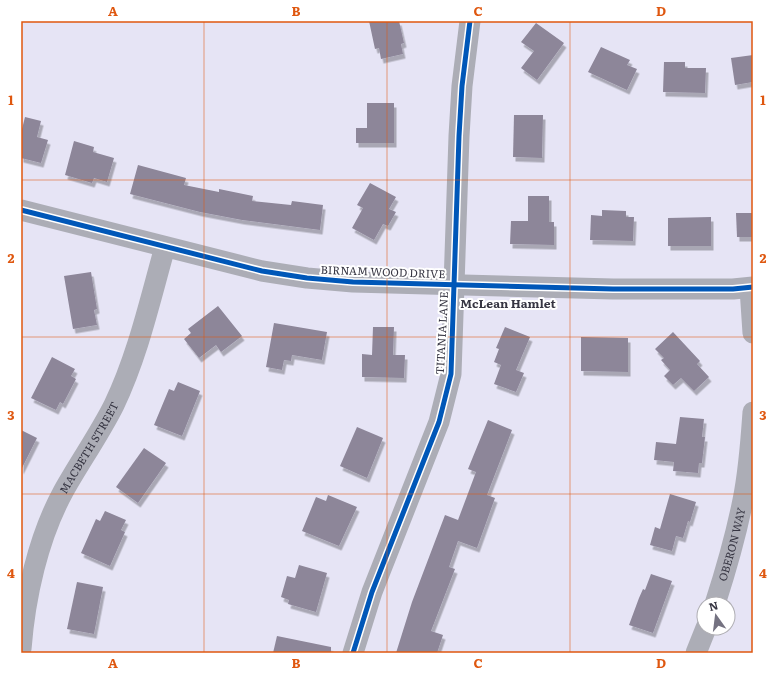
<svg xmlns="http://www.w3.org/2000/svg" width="774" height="674" font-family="Literata,serif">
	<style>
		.building { fill: #8d8699; filter: url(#shadow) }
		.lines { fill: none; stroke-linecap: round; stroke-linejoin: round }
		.minor { stroke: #acadb6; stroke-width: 21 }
		.cycleway-casing { stroke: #fff; stroke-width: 8 }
		.cycleway { stroke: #0057b8; stroke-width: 5 }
		.grid { fill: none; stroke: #df570f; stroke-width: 1; stroke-opacity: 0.55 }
		.labels { text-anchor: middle; stroke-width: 4; stroke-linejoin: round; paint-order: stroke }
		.street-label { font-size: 11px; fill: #363542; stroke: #fff }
		.neighbourhood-label { font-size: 12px; font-weight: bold; fill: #363542; stroke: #fff }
		.neatline { fill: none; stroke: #df570f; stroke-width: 1.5 }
		.grid-label { font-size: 13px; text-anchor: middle; font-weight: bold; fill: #df570f }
	</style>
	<defs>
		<filter id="shadow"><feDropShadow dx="2.5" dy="4.5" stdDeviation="0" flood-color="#0004"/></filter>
	</defs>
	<rect width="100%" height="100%" fill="#e6e4f5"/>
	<g class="building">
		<path d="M369,21H399L404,43L401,44L403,54L381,59L379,48L375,49Z"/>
		<path d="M536,23L564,43L537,80L521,68L534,51L521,42Z"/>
		<path d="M601,47L630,60L627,65L637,69L627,90L588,72Z"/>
		<path d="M753,55V82L735,85L731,58Z"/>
		<path d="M664,62H685V68H706L705,93L663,92Z"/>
		<path d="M367,103H394V143H356V128H367Z"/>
		<path d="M514,115H543L542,158L513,157Z"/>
		<path d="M25,117L41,121L37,137L48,140L41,163L21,158V133Z"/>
		<path d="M74,141L94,147L93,152L114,158L107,182L94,178L92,183L65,175Z"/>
		<path d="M138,165L186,178L184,185L219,192V189L253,196L252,201L291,205L292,201L323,205L320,230L242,220L200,212L130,194Z"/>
		<path d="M370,183L396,197L389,209L396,212L388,226L383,224L374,240L352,228L363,208L357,205Z"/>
		<path d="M528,196H549V222H554V245L510,244L511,221H528Z"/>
		<path d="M602,210L626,211V217H634L633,241L590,240L591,215L602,216Z"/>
		<path d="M736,213H753V237H737Z"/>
		<path d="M711,217V246H668V218Z"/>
		<path d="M91,272L97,309L94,310L97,325L73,329L64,276Z"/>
		<path d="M218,306L242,336L221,352L216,345L199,358L184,339L191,333L188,329Z"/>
		<path d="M274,323L327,332L322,360L292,355L291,361L284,360L282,370L266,367Z"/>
		<path d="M373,327H394L393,355H405L404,378L362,377V354L372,355Z"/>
		<path d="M505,327L530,337L516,370L524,373L516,392L494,384L501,365L494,362L499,349L496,348Z"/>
		<path d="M673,332L700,361L697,364L709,377L694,391L681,378L673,385L664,376L670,370L661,360L664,358L655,349Z"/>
		<path d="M581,337L628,338V372L581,371Z"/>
		<path d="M52,357L75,369L71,376L76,379L63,404L60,402L56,410L31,398Z"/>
		<path d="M178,382L200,391L182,436L154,425L169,389L174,391Z"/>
		<path d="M680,417L704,419L702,437H705L702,463H699L698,473L673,471L674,462L654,460L656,442L676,444Z"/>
		<path d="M488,420L512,430L487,495L495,498L477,548L458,541L449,567L455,569L431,631L443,635L437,653H396L412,602L445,515L458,520L476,472L468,469Z"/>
		<path d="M357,427L383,438L367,478L340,466Z"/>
		<path d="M21,430L37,438L21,470Z"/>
		<path d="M144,448L166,463L138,503L116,487Z"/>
		<path d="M670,494L696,502L690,522L688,521L683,538L676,536L672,551L650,545L655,527L660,529Z"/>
		<path d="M328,495L357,507L339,546L302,531L316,497L326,501Z"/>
		<path d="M105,511L126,520L121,530L125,532L110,566L81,553L96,519L100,521Z"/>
		<path d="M299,565L327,573L316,612L288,604L289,600L281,597L287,576L295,578Z"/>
		<path d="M651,574L672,581L653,633L629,625L639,598L643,589L645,590Z"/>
		<path d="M77,582L103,587L94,634L67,629Z"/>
		<path d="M277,636L331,647V653H273Z"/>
	</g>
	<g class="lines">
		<g class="minor">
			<path d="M21,210L262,271L307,278L353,282L613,289H733L753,287"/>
			<path d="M750,288L753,333"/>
			<path id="s1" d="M715,604C726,570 736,535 743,500C749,471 751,441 753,412"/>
			<path id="s2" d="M21,649C25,597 38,538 63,492C79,463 99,435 114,405C138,355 150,300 165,247"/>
			<path d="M353,653L372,592L439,422L451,374L459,136L462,86L470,21"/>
			<path d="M696,653L706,628"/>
		</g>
		<defs>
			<g id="cycleway">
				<path d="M21,210L262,271L307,278L353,282L613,289H733L753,287"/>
				<path d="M353,653L372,592L439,422L451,374L459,136L462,86L470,21"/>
			</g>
		</defs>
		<use href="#cycleway" class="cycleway-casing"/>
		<use href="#cycleway" class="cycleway"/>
	</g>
	<path class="grid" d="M204,21V653M387,21V653M570,21V653M21,180H753M21,337H753M21,494H753"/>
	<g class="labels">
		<g class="street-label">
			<text transform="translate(383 272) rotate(2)" y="4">BIRNAM WOOD DRIVE</text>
			<text transform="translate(442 333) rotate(-87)" y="4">TITANIA LANE</text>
			<text dy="4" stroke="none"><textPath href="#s2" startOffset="215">MACBETH STREET</textPath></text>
			<text dy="4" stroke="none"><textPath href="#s1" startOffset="62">OBERON WAY</textPath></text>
		</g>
		<g class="neighbourhood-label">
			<text x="508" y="308">McLean Hamlet</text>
		</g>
	</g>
	<rect width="774" height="674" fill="none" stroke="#ffffff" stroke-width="44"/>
	<g transform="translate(716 616) rotate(346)"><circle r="19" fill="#ffffff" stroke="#afaeb3"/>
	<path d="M0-3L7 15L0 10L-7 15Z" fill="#747281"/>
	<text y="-6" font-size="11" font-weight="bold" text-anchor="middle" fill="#363542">N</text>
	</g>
	<rect x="22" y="22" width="730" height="630" class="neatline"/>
	<g class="grid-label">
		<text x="113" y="16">A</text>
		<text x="296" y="16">B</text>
		<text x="478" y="16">C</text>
		<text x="661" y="16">D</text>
		<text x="11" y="105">1</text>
		<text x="763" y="105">1</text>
		<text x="11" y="263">2</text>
		<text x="763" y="263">2</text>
		<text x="11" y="420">3</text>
		<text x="763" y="420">3</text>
		<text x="11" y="578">4</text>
		<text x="763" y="578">4</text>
		<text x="113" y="668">A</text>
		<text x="296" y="668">B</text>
		<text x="478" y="668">C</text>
		<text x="661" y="668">D</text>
	</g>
</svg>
